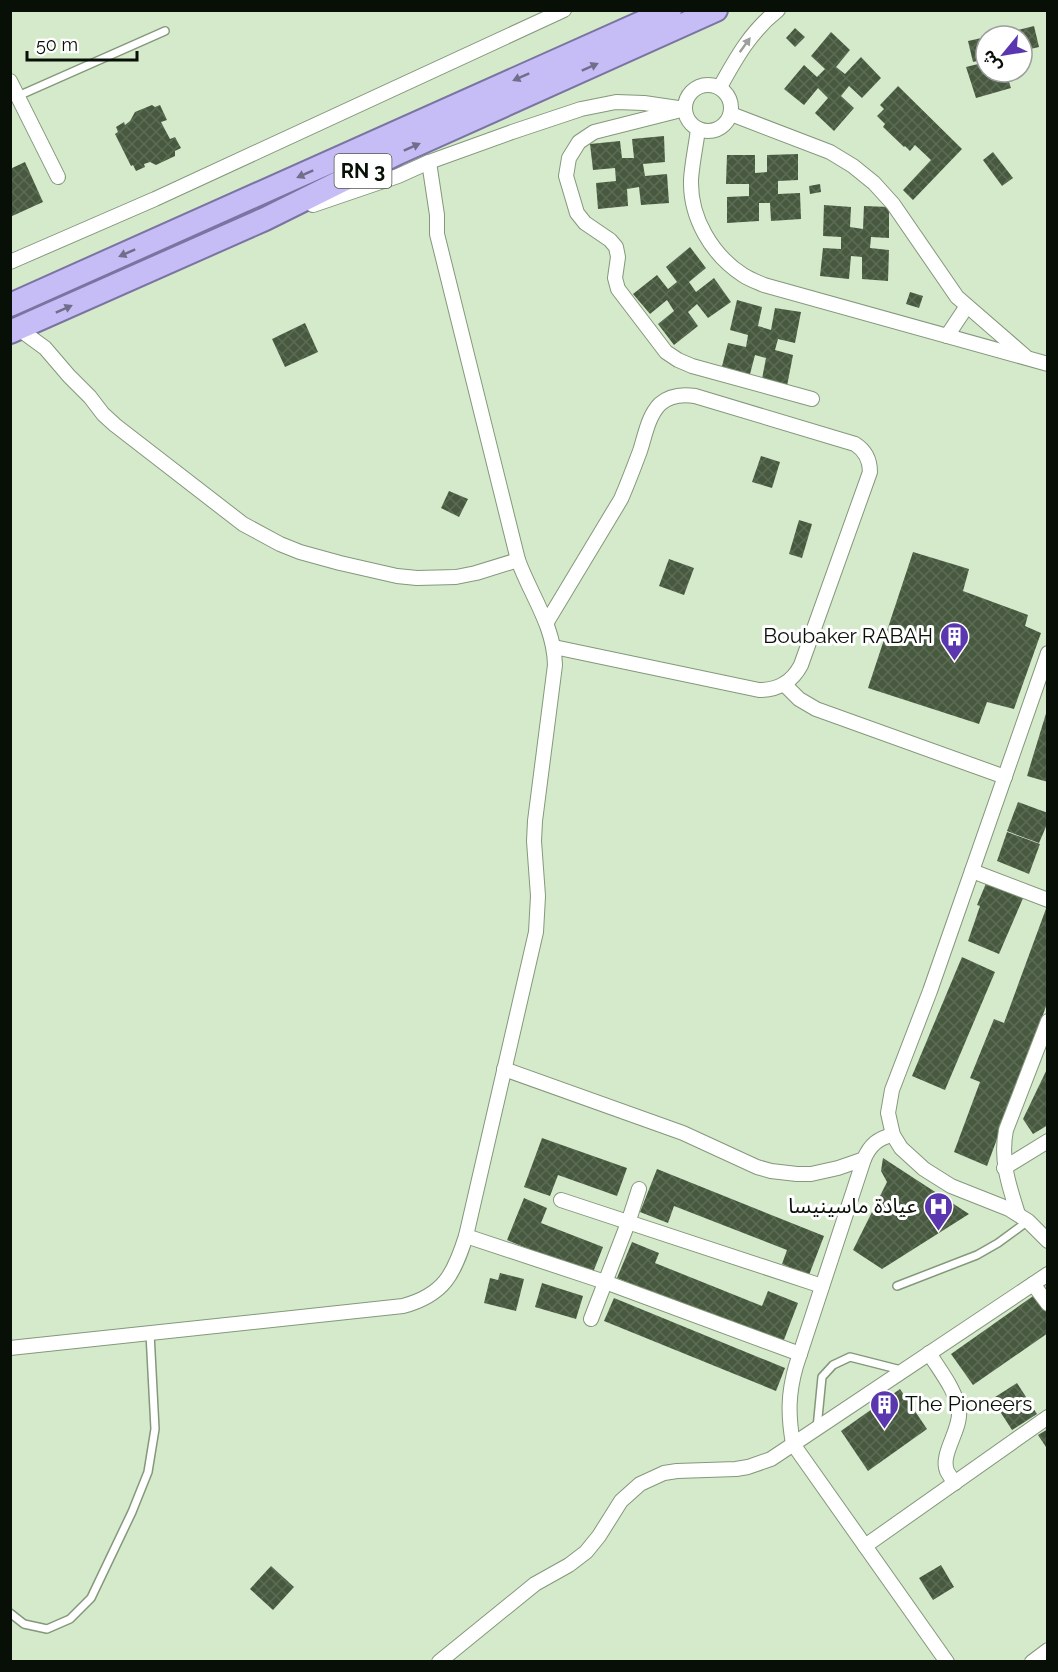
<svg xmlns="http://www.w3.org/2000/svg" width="1058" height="1672" font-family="Raleway,'Noto Sans Arabic',sans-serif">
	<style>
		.building { fill: url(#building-cross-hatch) }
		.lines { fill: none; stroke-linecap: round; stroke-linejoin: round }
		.service-casing { stroke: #84987b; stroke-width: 10 }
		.minor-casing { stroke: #84987b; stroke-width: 16 }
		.trunk-casing { stroke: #7a74a1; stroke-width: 26 }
		.service { stroke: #fff; stroke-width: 7 }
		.minor { stroke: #fff; stroke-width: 14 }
		.trunk { stroke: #c6bcf6; stroke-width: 22 }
		.oneway { fill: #9c9f9b }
		.oneway2 { fill: #706e8a }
		.labels { text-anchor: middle; stroke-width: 6; stroke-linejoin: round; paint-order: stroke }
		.shield { fill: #fff; stroke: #525751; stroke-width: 1.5 }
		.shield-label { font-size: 20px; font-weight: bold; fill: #080f06 }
		.poi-label { font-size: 21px; fill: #080f06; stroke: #fff; text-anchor: end }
	</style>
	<defs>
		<pattern id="building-cross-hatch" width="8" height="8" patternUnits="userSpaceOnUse" patternTransform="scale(1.5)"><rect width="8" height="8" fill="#47593e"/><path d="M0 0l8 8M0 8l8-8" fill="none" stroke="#5d6c56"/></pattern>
	</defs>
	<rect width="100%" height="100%" fill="#d4eaca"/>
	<g class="building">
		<path d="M1034,26L1039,47L1022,51V36H995Z"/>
		<path d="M795,28L805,37L795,47L786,38Z"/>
		<path d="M831,32L850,50L836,67L845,74L861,57L881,78L862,98L849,86L841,96L854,108L834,131L815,113L828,98L818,88L804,105L784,89L804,65L817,77L825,69L811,56Z"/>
		<path d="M986,37V59L973,62L968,41Z"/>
		<path d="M986,62V72H1006L1011,88L976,98L966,67Z"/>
		<path d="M898,86L962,149L913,200L903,190L931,160L915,145L910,151L905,146L904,147L883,127L885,124L877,116L884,109L880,105Z"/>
		<path d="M152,105L155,107L160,105L167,120L161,122L170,139L175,137L181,148L175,151V156L156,165L150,162L144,164L145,167L136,171L133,165L131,166L115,134L118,132L116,127L124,122L125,125L130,121L135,112Z"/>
		<path d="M664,136L665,162L643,164L645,176L667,174L669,203L641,205L639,187L627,189L628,206L598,209L596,183L616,181L615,168L593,170L590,144L620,141L622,158H634L632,139Z"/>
		<path d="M993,152L1013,178L1002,186L983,160Z"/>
		<path d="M798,154V180L778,181V194L800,193L801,219L771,221L770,203H759V221L727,223V197L749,196V184H726L727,155H755V173L767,172V155Z"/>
		<path d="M25,162L43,202L10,217V169Z"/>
		<path d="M820,184L821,192L810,194L809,186Z"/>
		<path d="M824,205L851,207L850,227L863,229L864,206L889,207V238L871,237L870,248L889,250L888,281L862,279V257L851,256L849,279L820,276L823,248L841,249V237L823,236Z"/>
		<path d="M690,247L706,268L689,282L696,292L714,278L731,302L708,318L697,304L688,312L698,326L674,345L658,324L674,311L667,300L650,314L633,294L657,275L668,289L677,282L666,267Z"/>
		<path d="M910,292L923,296L919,308L906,304Z"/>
		<path d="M737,300L762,307L758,326L771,330L775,308L801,312L795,343L778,339L775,350L793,355L787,386L762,379L766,358L755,355L749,378L721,370L728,343L746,347L748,335L730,330Z"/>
		<path d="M305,323L318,352L285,367L272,339Z"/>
		<path d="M761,456L780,462L772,488L752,482Z"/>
		<path d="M449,491L468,499L459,517L441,508Z"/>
		<path d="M799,520L812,524L802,558L789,554Z"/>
		<path d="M913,552L969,569L963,591L1028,615L1025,626L1041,633L1014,709L987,702L979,724L868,688Z"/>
		<path d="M669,559L694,568L684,595L659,586Z"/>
		<path d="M1048,707V782L1027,776Z"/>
		<path d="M1018,802L1048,813V822L1039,843L1007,831Z"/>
		<path d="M1007,832L1040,844L1029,874L997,861Z"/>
		<path d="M987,881L1024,896L999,954L968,941L980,906L977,905Z"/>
		<path d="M1047,906L1048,1001L987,1166L954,1152L980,1082L970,1078L994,1019L1004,1023Z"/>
		<path d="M962,957L995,972L945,1090L912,1076Z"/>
		<path d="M1048,1067V1125L1033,1134L1023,1119Z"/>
		<path d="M542,1138L627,1168L617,1196L558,1175L550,1196L524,1187Z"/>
		<path d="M883,1158L969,1214L882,1269L853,1250L887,1182L881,1171Z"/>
		<path d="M657,1169L824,1236L809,1275L782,1264L787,1250L674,1206L668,1223L640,1212Z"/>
		<path d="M524,1198L547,1208L541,1223L603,1247L592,1275L507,1240Z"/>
		<path d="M632,1242L659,1253L655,1263L762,1306L768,1291L798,1303L782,1345L617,1278Z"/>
		<path d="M500,1273L524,1279L516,1311L484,1303L490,1278L498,1280Z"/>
		<path d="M542,1283L583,1296L576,1319L535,1307Z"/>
		<path d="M1036,1294L1048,1311V1333L973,1385L951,1354Z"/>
		<path d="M614,1298L785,1368L776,1391L604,1321Z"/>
		<path d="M1017,1383L1037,1414L1012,1430L992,1399Z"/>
		<path d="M900,1389L927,1429L868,1471L841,1431Z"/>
		<path d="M1048,1429V1450L1038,1435Z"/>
		<path d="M941,1565L954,1587L933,1600L919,1578Z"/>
		<path d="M271,1566L294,1587L273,1610L250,1589Z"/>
	</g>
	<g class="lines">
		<defs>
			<g id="service">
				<path d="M18,96L165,31"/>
				<path d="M897,1286L977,1255L998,1243L1028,1221"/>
				<path d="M817,1428L822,1377L833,1365L850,1357L901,1370"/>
				<path d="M10,1613L24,1624L47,1629L70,1619L91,1598L132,1512L148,1472L155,1429L150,1333"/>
			</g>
			<g id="minor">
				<path d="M10,81L58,177"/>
				<circle cx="708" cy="108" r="23"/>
				<path d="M720,87C736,58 751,31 778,10"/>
				<path d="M685,109L594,132L579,142L569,158L566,176L577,213L585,223L610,240L616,247L618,257L615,278L618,289L666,352L678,360L692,366L812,399"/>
				<path d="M731,114L830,152L853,166L874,183L893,204L957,297L1025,356"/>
				<path d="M698,129C696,146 692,163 691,180C690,218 712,255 743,275C749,279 757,282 764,285L1048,364"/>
				<path d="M313,205L398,176L429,162L512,132L581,109L616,102L644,103L678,108"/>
				<path d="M10,262L155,199L564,10"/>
				<path d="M19,329L45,348L69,376L90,397L103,414L115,425L243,524L280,544L300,552L340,563L397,576L417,578L456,577L476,573L518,560"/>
				<path d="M947,336L967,306"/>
				<path d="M547,622L621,499C628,483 634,467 640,451C645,436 648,416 660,404C670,395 682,394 695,396L855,444C866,451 870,460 870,472L801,665C792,682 779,690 759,690L554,647"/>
				<path d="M1048,653L930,991L892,1090L888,1113L893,1135L901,1148L924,1169L951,1186L1009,1209L1028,1221L1048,1241"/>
				<path d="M784,684L799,699L816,709L1005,777"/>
				<path d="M972,871L1048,900"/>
				<path d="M504,1069L683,1133L757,1167L771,1171L797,1174H811L838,1168L864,1159"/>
				<path d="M893,1135C878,1138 870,1145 864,1159L796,1366C788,1394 788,1415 793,1444L947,1662"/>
				<path d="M1004,1168L1048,1141"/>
				<path d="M561,1200L822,1286"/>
				<path d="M1018,1214C1009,1186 1000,1160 1006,1130L1048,1021"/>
				<path d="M466,1236L605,1282L800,1354"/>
				<path d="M1033,1284L1048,1304"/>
				<path d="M591,1319L628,1223L639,1189"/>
				<path d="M10,1348L403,1306C444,1295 454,1274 466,1236L536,932L538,896L534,841L535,821L555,665C554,625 531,596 518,560L437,234V215L429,162"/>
				<path d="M929,1353C940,1371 956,1390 959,1411C961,1430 940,1454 947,1471C949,1475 952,1479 955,1483"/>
				<path d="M865,1546L1048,1417"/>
				<path d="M439,1662L535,1584L569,1565L586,1552L599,1536L621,1501L640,1484L664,1473L677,1471L736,1469L748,1467L771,1459L1048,1274"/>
				<path d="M1032,1662L1048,1650"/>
			</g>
			<g id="trunk">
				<path d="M10,305L670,10"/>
				<path d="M10,332L265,219L398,153L716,10"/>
			</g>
		</defs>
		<use href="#service" class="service-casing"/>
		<use href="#minor" class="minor-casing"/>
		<use href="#trunk" class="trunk-casing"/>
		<use href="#service" class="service"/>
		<use href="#minor" class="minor"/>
		<use href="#trunk" class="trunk"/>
	</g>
	<defs><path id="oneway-solid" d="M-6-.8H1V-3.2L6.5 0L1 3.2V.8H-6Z" transform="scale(1.5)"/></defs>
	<use class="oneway" href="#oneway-solid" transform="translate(745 45) rotate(-54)"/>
	<g class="oneway2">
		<use href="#oneway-solid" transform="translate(590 67) rotate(-24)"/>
		<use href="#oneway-solid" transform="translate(521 77) rotate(156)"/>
		<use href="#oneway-solid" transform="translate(412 147) rotate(-24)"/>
		<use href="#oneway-solid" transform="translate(305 174) rotate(156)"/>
		<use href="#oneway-solid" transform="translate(127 253) rotate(156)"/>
		<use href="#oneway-solid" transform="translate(64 309) rotate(-24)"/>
	</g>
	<defs>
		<symbol id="building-pin" viewBox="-11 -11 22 30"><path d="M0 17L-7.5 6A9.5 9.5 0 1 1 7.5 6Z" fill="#5b37af" stroke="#fff"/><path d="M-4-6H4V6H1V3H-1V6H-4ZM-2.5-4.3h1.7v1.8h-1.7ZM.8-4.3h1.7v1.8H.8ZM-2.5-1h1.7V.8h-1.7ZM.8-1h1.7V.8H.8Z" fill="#fff"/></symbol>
		<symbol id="hospital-pin" viewBox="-11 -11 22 30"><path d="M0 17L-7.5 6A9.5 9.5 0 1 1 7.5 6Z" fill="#5b37af" stroke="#fff"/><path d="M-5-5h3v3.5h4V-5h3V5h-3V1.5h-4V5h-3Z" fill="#fff"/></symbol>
	</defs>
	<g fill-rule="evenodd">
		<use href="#building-pin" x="938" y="620" width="33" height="45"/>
		<use href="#hospital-pin" x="922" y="1190" width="33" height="45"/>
		<use href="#building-pin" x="868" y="1388" width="33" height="45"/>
	</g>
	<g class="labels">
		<rect class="shield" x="334.5" y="154" width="57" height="34" rx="4.5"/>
		<g class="shield-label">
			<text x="363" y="178">RN 3</text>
		</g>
		<g class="poi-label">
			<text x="933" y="643">Boubaker RABAH</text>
			<text x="917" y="1213">عيادة ماسينيسا</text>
			<text x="905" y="1411" text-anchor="start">The Pioneers</text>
		</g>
	</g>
	<rect width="1058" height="1672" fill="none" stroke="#080f06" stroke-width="24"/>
	<g transform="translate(1004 54) rotate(240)"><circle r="28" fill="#ffffff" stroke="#9c9f9b" stroke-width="1.5"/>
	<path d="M0-4.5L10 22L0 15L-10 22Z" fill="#5b37af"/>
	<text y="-9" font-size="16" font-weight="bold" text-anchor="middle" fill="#080f06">ش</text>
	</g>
	<path d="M27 51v9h110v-9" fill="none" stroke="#080f06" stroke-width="3"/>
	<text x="36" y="51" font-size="18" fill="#080f06" stroke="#ffffff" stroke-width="4.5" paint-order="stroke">50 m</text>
</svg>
